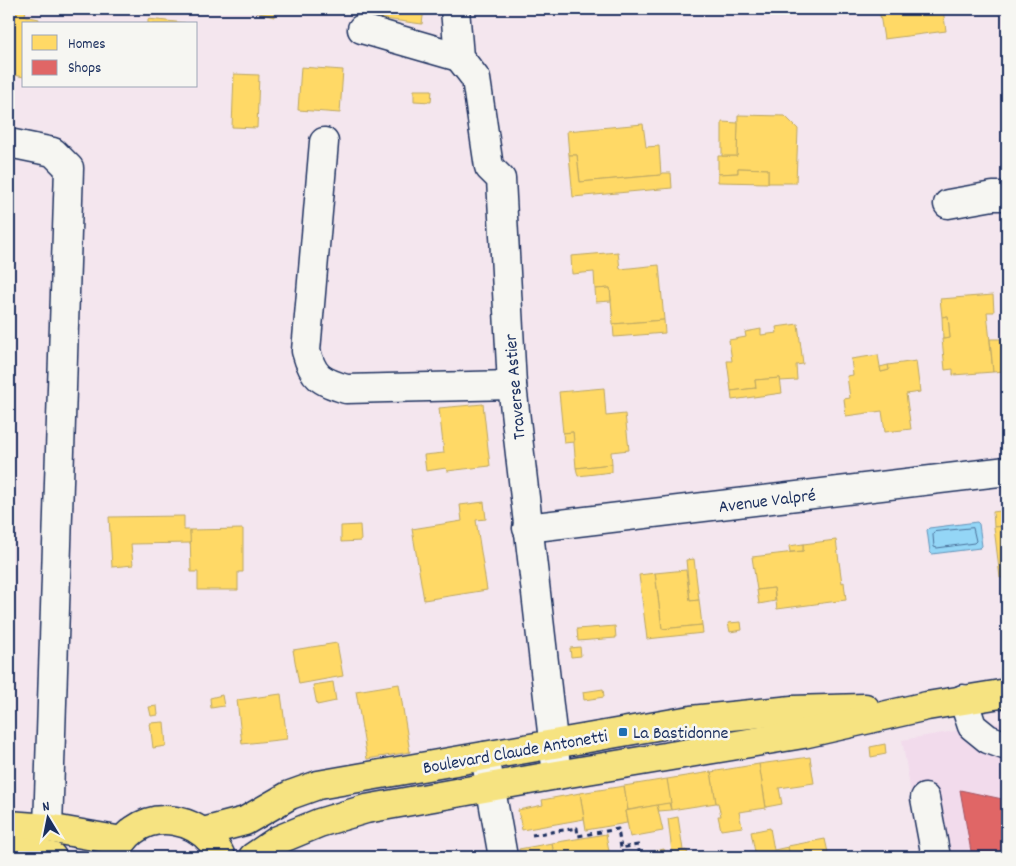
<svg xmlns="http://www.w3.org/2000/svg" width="1016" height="866" font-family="Dekko,sans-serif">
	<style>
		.built { fill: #f2dbec }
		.water { fill: #94d6f6; stroke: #6493b9 }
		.homes { fill: #ffd966; stroke: #bba664 }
		.shops { fill: #e06666; stroke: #a55664 }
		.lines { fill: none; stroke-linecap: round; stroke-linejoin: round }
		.shore { stroke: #4b729b; stroke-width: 1 }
		.minor-casing { stroke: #1b2f5e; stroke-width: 31 }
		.major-casing { stroke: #1b2f5e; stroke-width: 31 }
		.path { stroke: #1b2f5e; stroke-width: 3; stroke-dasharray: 5 4; stroke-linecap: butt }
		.minor { stroke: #f6f6f2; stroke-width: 28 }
		.major { stroke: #f6e381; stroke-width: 28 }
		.poi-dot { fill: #1f6fb2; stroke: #f6f6f2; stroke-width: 2 }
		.labels { text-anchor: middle; stroke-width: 5; stroke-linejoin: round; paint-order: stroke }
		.street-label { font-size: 18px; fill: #1b2f5e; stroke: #f6f6f2 }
		.poi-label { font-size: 18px; fill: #1b2f5e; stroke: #f6f6f2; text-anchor: start }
	</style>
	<rect width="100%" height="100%" fill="#f4e6ee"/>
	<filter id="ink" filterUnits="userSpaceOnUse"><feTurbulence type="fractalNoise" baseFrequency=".02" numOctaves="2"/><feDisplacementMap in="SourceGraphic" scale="10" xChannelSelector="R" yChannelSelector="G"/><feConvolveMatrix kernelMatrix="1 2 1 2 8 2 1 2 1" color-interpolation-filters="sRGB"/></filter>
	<g filter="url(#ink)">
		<path class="built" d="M1007,722V857H922L902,740Z"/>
		<path class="water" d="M977,522L979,524L982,546L980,548L932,554L930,552L927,530L929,528Z"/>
		<g class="homes">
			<path d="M9,9H26L25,16L39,19L38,24H24V77L9,74Z"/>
			<path d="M256,9H274V17L256,12Z"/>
			<path d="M370,9H424L422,24L369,17Z"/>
			<path d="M879,9H943L946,31L884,39Z"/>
			<path d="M148,19L185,23V24H148Z"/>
			<path d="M301,67L343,70L340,113L298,110Z"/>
			<path d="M234,74L259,75L257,128L232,127Z"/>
			<path d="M414,90H432L431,102L414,101Z"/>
			<path d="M738,115L785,116L798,129L796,183H768V169L738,168V173L718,174V156H737Z"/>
			<path d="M722,122L738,123L737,156H722Z"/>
			<path d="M643,124L646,147L659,146L661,175L580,182L577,155H569L567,131Z"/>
			<path d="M569,155H577L580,182L661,175L662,173H671L672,188L573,197Z"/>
			<path d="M738,168L768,169V183L718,182V174L738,173Z"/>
			<path d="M618,252L620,269L659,265L664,320L613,324L610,288L595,289L594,272L572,274L571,256Z"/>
			<path d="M610,288L611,301L596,302L595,289Z"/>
			<path d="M993,295L994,312H987L993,372L953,375V369L945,370L942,339L950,338L948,316L942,317L940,299Z"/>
			<path d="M948,316L950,338L943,339L942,317Z"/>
			<path d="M664,320L665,333L614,337L613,324Z"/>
			<path d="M798,324L803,364L796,365L797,380L780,381V378L755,380L756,388L731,391L727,361H732L729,340L746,337L745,332L761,329V335L777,333L776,327Z"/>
			<path d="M990,339H1001L1004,371L993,372Z"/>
			<path d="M878,355L881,372L889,370L888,365L916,361L920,392L906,394L911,429L885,432L882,411L846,416L844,399L850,398L847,376L853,375L851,359Z"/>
			<path d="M888,365L889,370L881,372L880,367Z"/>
			<path d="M780,378L782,393L732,400L731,391L756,388L755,380Z"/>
			<path d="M604,388L606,416L625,414L629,450L611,452L612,464L576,468L573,432L563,433L559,392Z"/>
			<path d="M483,404L490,466L447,471L446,468L426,471L424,455L444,453L439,408Z"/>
			<path d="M573,432L574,442L564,443L563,433Z"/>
			<path d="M612,464V472L578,476L576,468Z"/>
			<path d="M484,502L486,519L476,520L487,590L424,600L412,529L462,521L460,505Z"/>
			<path d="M1007,510V526L994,527L993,512Z"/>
			<path d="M184,516V530H190L191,543L131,544L133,565L112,567L109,517Z"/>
			<path d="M360,525L361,541L341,542V526Z"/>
			<path d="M1007,526V577L1000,578L994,527Z"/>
			<path d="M243,529V572H238V590H198V572H191L190,530Z"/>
			<path d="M836,540L842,583L844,582L846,600L777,609L774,588L757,590L752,557L803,551V544Z"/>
			<path d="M803,544V551L790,552L789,546Z"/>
			<path d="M694,559L699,600L690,601L686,560Z"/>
			<path d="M686,570L690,601L699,600L702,625L662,629L655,573Z"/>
			<path d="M655,573L662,629L702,625L703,633L647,639L639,575Z"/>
			<path d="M774,588L775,601L759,604L757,590Z"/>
			<path d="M741,622L742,630L730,632L728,623Z"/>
			<path d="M615,626L616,638L578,641L577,629Z"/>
			<path d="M337,643L343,676L299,684L293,650Z"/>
			<path d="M580,647L581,656L571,657L570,648Z"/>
			<path d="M333,682L336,701L317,705L313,685Z"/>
			<path d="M399,684L410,752L367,759L356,691Z"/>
			<path d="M603,689L604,697L584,700L583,692Z"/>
			<path d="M281,694L287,739L242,744L237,700Z"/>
			<path d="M222,695L224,706L211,708L210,698Z"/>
			<path d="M157,706L158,715L151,716L149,707Z"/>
			<path d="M164,722L166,746L153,748L150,723Z"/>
			<path d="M885,744L886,754L871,757L870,747Z"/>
			<path d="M810,757L814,783L779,788L782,804L766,807L759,764Z"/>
			<path d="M759,764L766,808L739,812L742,827L721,830L718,816H721L718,803H716L711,772Z"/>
			<path d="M711,772L716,803L671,810L667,779Z"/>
			<path d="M667,779L671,803L628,810L624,786Z"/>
			<path d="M624,786L628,811H625L627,823L586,830L580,793Z"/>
			<path d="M580,793L584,819L522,830L518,810L543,805L542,800Z"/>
			<path d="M669,803L671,810L659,811L657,805Z"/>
			<path d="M657,805L663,831L630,837L625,811Z"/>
			<path d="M678,817L683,850L672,852L668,819Z"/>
			<path d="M770,828L774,850L788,847L790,857H756L751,832Z"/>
			<path d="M606,834L610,857H554L552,843Z"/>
			<path d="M825,839L829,857H790L788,846Z"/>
			<path d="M552,843L554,857H521L519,849Z"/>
			<path d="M664,849L666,857H651V852Z"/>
			<path d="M687,850L688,857H673L672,852Z"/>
		</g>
		<g class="shops">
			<path d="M960,790L1007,800V857H972Z"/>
			<path d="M453,853L454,857H428Z"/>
		</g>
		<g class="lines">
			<path class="shore" d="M973,528L976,541L974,543L937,548L934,547L933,535L934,532Z"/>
			<defs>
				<g id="minor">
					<path d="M455,9L459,57L476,79L489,167L501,179L512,385L557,775"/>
					<path d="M362,29L459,57"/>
					<path d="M324,142L306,351C313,377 320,381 346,389L512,385"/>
					<path d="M9,143L53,152L69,168L48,828"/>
					<path d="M948,204L993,196H1007"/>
					<path d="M527,528L1007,471"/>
					<path d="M963,699L972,726L988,739L1007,746"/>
					<path d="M485,756L503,857"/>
					<path d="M925,798L936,857"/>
				</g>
				<g id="major">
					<path d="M9,825L48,828L122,841"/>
					<path d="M203,832L245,821L290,795L318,785L691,720L792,710L865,708"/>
					<path d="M9,848L52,857"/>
					<path d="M114,857C119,846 124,837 134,830C158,812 193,820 211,841C215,847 219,850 221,857"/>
					<path d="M253,857L278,840L319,823L366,809L557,775L803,734L927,706L1007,693"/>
				</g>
			</defs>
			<use href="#minor" class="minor-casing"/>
			<use href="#major" class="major-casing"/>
			<path class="path" d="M532,835L577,828L578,836L618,829L621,848L638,845L640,857"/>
			<use href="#minor" class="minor"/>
			<use href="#major" class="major"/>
		</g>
	</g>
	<rect class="poi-dot" x="618" y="727" width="10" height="10" rx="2.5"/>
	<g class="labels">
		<g class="street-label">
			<text transform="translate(514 387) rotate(-95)" y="6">Traverse Astier</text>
			<text transform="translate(767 500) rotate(-7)" y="6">Avenue Valpré</text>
			<text transform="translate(515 751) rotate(-10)" y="6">Boulevard Claude Antonetti</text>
		</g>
		<g class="poi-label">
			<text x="633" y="738">La Bastidonne</text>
		</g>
	</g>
	<rect width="1016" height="866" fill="none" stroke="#f6f6f2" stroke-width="30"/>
	<rect x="15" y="15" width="986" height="836" fill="none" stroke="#1b2f5e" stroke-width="2" filter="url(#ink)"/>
	<rect x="22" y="22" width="175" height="65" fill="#f6f6f2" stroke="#9ea6b7"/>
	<rect x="32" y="35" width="25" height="15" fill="#ffd966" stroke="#9ea6b7"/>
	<text x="68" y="48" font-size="15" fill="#1b2f5e">Homes</text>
	<rect x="32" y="60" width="25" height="15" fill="#e06666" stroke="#9ea6b7"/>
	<text x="68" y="72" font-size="15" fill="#1b2f5e">Shops</text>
	<g transform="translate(48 818) rotate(350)" stroke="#f6f6f2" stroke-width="4" paint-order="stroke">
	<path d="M0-4L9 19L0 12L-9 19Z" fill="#1b2f5e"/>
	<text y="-8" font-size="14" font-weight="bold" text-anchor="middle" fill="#1b2f5e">N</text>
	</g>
</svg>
